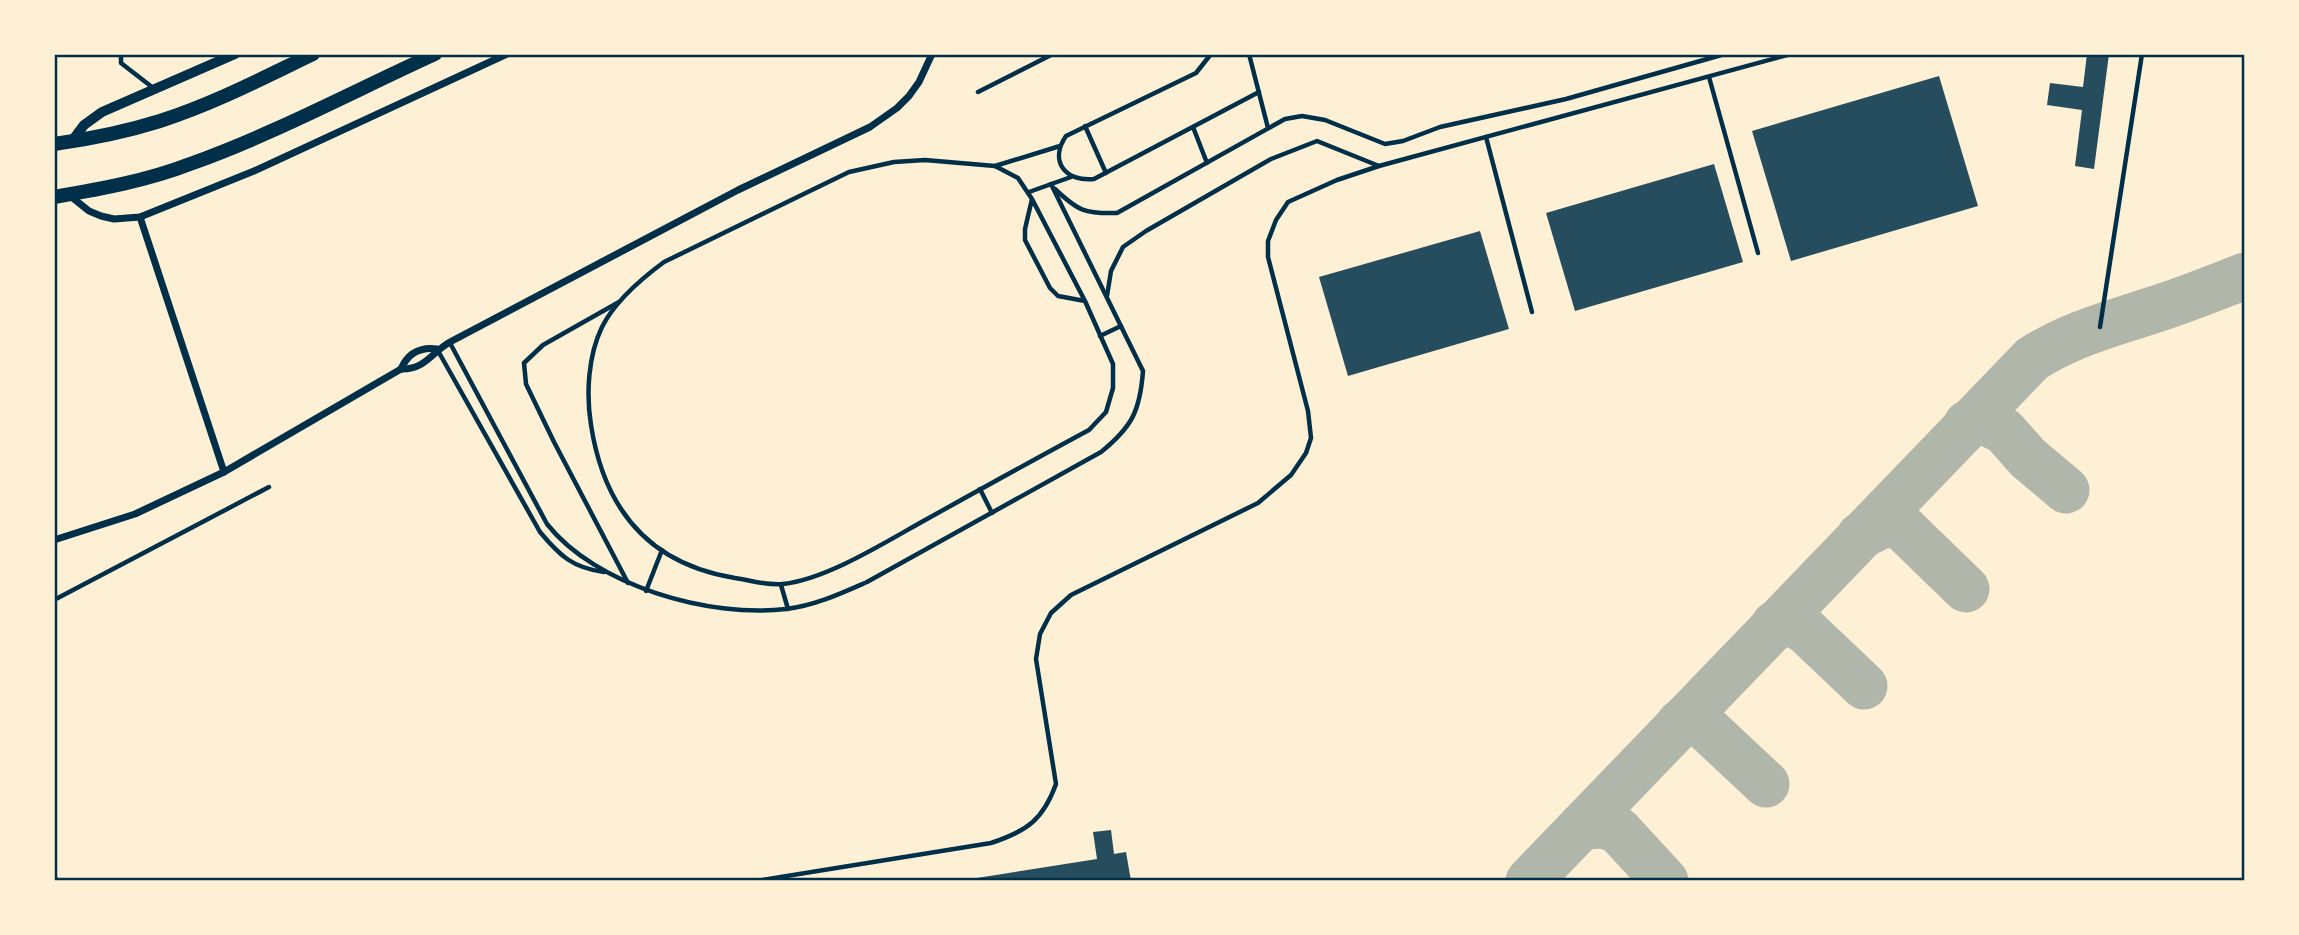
<svg xmlns="http://www.w3.org/2000/svg" width="2299" height="935" font-family="Helvetica,sans-serif">
	<style>
		.lines { fill: none; stroke-linecap: round; stroke-linejoin: round }
		.taxiway { stroke: #b1b6ab; stroke-width: 47 }
		.building { fill: #264d5e }
		.service { stroke: #003049; stroke-width: 4.5 }
		.minor { stroke: #003049; stroke-width: 7 }
		.tertiary { stroke: #003049; stroke-width: 10 }
		.trunk { stroke: #003049; stroke-width: 14 }
		.neatline { fill: none; stroke: #003049; stroke-width: 2.5 }
	</style>
	<rect width="100%" height="100%" fill="#fdf0d5"/>
	<g class="lines">
		<g class="taxiway">
			<path d="M1967,424L1986,422L2004,431L2028,458L2066,490"/>
			<path d="M1860,536L1886,523L1903,528L1966,589"/>
			<path d="M1775,624L1791,623L1805,630L1864,686"/>
			<path d="M1680,723H1696L1705,727L1766,784"/>
			<path d="M1582,826L1604,825L1618,830L1665,881"/>
			<path d="M1529,881L2032,359C2073,332 2122,321 2168,305C2194,296 2219,286 2245,276"/>
		</g>
	</g>
	<g class="building">
		<path d="M2087,54H2109L2094,169L2075,166L2082,110L2047,105L2050,83L2083,87Z"/>
		<path d="M1939,76L1978,206L1791,261L1752,131Z"/>
		<path d="M1714,164L1743,262L1575,311L1546,213Z"/>
		<path d="M1480,231L1509,329L1348,376L1319,277Z"/>
		<path d="M1111,830L1114,854L1126,852L1131,881H958L1097,859L1093,832Z"/>
	</g>
	<g class="lines">
		<g class="service">
			<path d="M121,54V63L152,87"/>
			<path d="M1211,54L1196,73L1066,136C1049,161 1065,182 1094,179L1259,92"/>
			<path d="M1249,54L1268,128"/>
			<path d="M1709,77L1758,253"/>
			<path d="M978,92L1053,54"/>
			<path d="M1085,126L1106,173"/>
			<path d="M1193,127L1207,163"/>
			<path d="M1486,137L1532,312"/>
			<path d="M995,166L1060,146"/>
			<path d="M1055,189C1078,211 1085,214 1117,213L1285,119L1302,116L1325,120L1385,144L1403,141L1440,127L1566,99L1725,54"/>
			<path d="M1029,192L1071,177"/>
			<path d="M1032,199L1085,301L1113,364V388L1106,412L1089,430C1035,459 981,489 927,519C887,541 828,579 783,584C768,586 750,580 735,578C649,564 604,509 591,425C586,394 588,356 602,327C615,301 641,279 664,262L849,172L894,162L925,160L995,166L1018,178L1032,199L1025,229V240L1050,288L1058,296L1085,301"/>
			<path d="M1107,296L1111,271L1123,247L1146,231L1271,159L1317,141L1379,166"/>
			<path d="M619,302L543,345L524,363L526,384L554,442L628,583"/>
			<path d="M2100,327L2142,54"/>
			<path d="M1100,336L1121,326"/>
			<path d="M450,343L547,524C596,586 709,618 786,609C814,606 842,593 867,582L1101,452C1132,427 1140,411 1143,371L1051,184"/>
			<path d="M437,349L540,532C560,556 573,568 604,572"/>
			<path d="M980,489L992,513"/>
			<path d="M781,585L788,609"/>
			<path d="M646,591L662,550"/>
			<path d="M54,600L269,487"/>
			<path d="M54,876L57,881"/>
			<path d="M756,881L991,843C1027,831 1043,820 1056,784L1036,659L1040,634L1051,613L1071,595L1258,503L1291,475L1306,453L1311,438L1308,411L1268,257V241L1276,220L1288,202L1337,180L1379,166L1791,54"/>
		</g>
		<g class="minor">
			<path d="M69,195L89,211L101,216L114,219L140,217L254,171L507,54"/>
			<path d="M140,217L224,472"/>
			<path d="M401,369C408,353 421,347 437,349"/>
			<path d="M54,540L135,514L224,472L401,369C425,370 432,352 450,342L738,190L870,127L897,108L909,96L919,82L932,54"/>
		</g>
		<path class="tertiary" d="M72,141L84,125L102,112L235,54"/>
		<g class="trunk">
			<path d="M54,144C90,139 125,132 160,121C213,104 263,78 313,54"/>
			<path d="M54,197C100,189 146,181 190,164C274,134 354,91 435,54"/>
		</g>
	</g>
	<rect width="2299" height="935" fill="none" stroke="#fdf0d5" stroke-width="112"/>
	<rect x="56" y="56" width="2187" height="823" class="neatline"/>
</svg>
